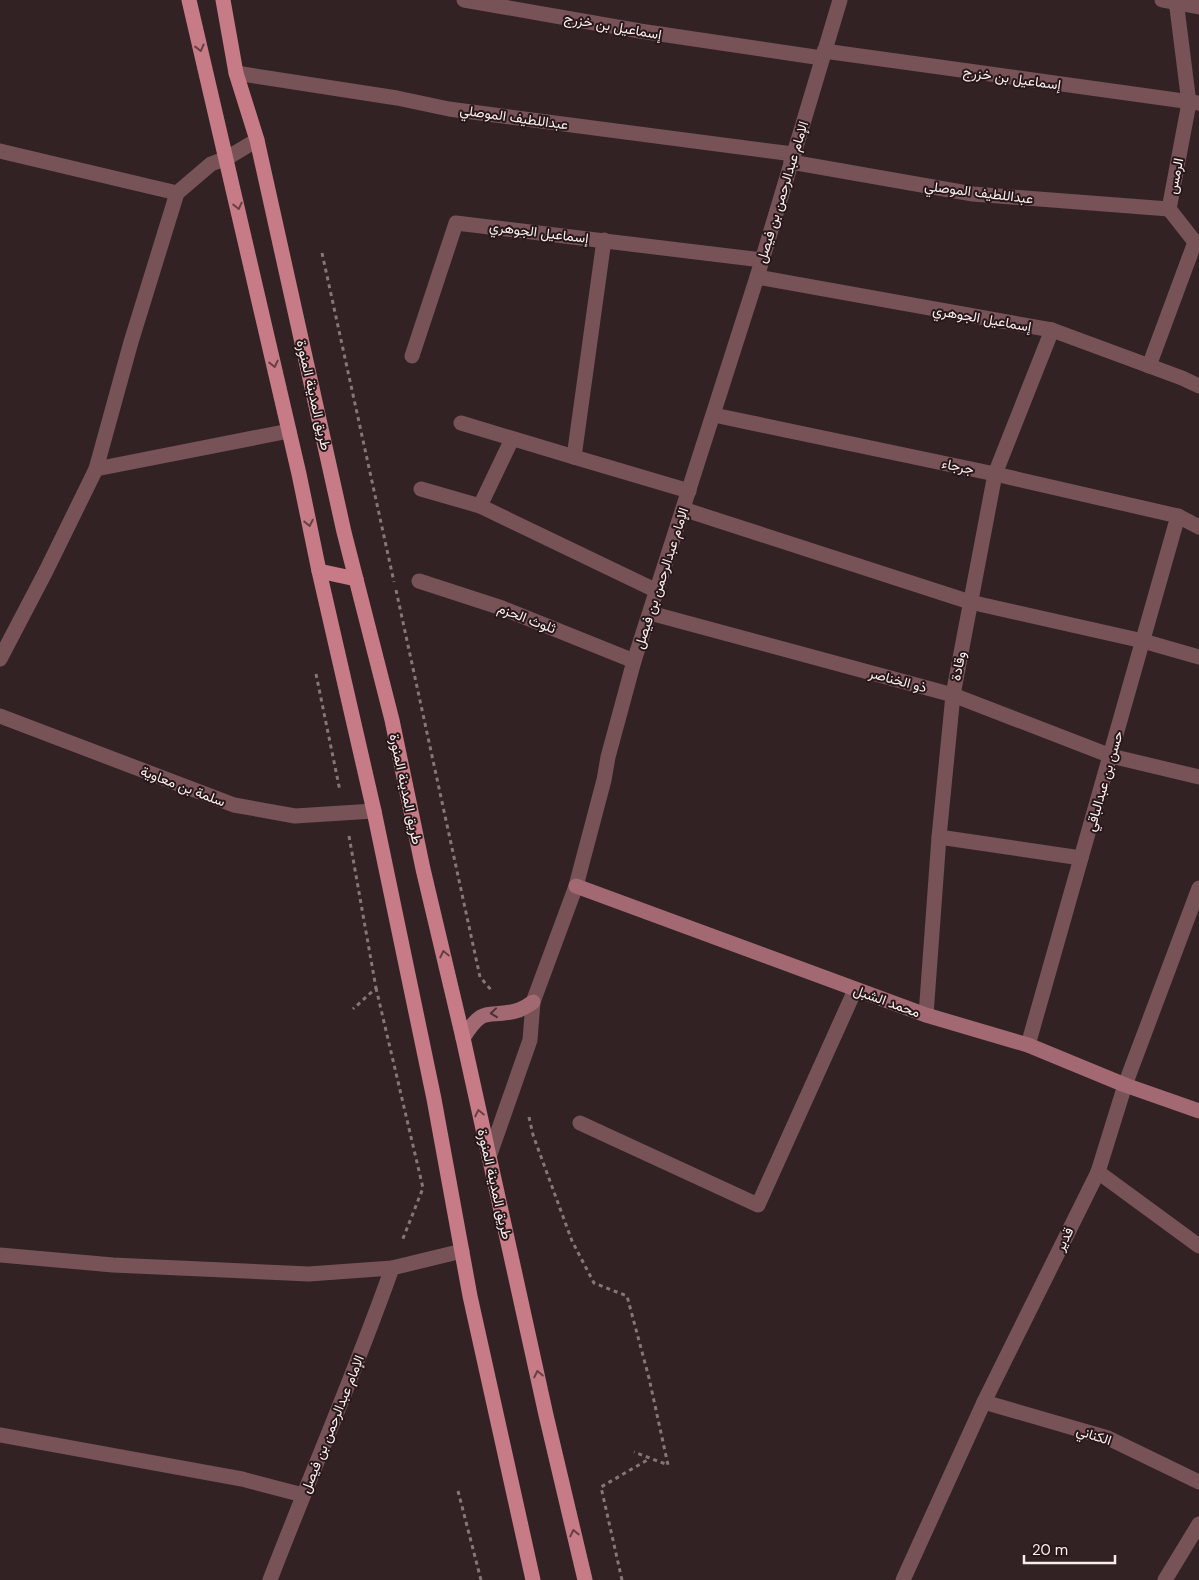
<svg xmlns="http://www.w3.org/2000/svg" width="1199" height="1580" font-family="'DM Sans',Vazirmatn,sans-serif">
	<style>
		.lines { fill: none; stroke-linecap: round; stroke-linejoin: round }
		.path { stroke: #857779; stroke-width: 3; stroke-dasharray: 4 4; stroke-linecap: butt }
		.street { stroke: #775257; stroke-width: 15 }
		.secondary { stroke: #a36972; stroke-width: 15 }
		.primary { stroke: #c67b86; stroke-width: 15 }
		.oneway { stroke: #674045 }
		.oneway2 { stroke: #4d3034 }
		.labels { text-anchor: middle; stroke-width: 4; stroke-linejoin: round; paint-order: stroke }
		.street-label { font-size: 14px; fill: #f8eced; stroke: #28181a }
	</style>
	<rect width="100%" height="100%" fill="#322224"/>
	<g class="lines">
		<g class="path">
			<path d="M322,253L394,582"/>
			<path d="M396,590L480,977L492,991"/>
			<path d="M316,674L340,791"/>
			<path d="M349,836L376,988L353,1009"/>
			<path d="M376,988L423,1188L402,1241"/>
			<path d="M529,1117L533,1135L572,1241L594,1283L627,1296L649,1378L668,1465L634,1452"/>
			<path d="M458,1491L481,1580"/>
			<path d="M622,1580L601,1487L649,1459"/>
		</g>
		<g class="street">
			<path d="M464,0L640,31L822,58"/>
			<path d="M1162,0L1199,7"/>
			<path d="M824,51L1199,103"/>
			<path d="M236,73L397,98L449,109L793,154"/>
			<path d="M0,151L177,193L211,164L227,158L257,140"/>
			<path d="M791,162L973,194L1169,209"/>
			<path d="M604,240L574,457L689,491"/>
			<path d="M757,277L1052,330L1182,378L1199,386"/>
			<path d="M412,356L456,223L762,260"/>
			<path d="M1149,366L1195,242L1169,209L1189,103L1176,0"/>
			<path d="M714,415L995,474L1178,516L1199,527"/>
			<path d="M461,423L574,457"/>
			<path d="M96,469L289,431"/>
			<path d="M421,489L480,506L657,591"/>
			<path d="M480,506L512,439"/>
			<path d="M683,509L970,602L1143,641L1199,657"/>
			<path d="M419,581L502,608L634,661"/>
			<path d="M650,613L953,695L1111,756L1199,777"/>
			<path d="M0,659L46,571L96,469L131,342L177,193"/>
			<path d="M0,716L234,805L295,816L374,811"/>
			<path d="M939,837L1081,858"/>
			<path d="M926,1015L939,837L953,695L995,474L1052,330"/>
			<path d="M1028,1045L1178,516"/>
			<path d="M580,1123L758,1205L855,990"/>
			<path d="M489,1157L530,1040L533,1002L576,886L604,780L608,757L634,661L757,277L840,0"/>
			<path d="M1098,1172L1199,1246"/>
			<path d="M0,1255L113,1265L309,1274L392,1268L462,1251"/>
			<path d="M984,1402L1108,1438L1199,1482"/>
			<path d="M0,1435L242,1479L303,1495"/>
			<path d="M270,1580C310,1476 355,1373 392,1268"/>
			<path d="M903,1580L984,1402L1098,1172L1125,1085L1199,888"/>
			<path d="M1165,1580L1199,1524"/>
		</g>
		<g class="secondary">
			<path d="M576,886L926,1015L1028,1045L1125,1085L1199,1111"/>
			<path d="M463,1038C486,1002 488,1020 519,1010C524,1008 529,1005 533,1002"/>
		</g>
		<g class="primary">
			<path d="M189,0L299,474L319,571L374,811L434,1099L470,1296L533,1580"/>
			<path d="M223,0L236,73L257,140L344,532L392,720L423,869L463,1038L546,1415L585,1580"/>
			<path d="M319,571L356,579"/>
		</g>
	</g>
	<defs><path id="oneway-chevron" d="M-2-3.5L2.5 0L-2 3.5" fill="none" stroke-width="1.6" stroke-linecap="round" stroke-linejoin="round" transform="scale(1.25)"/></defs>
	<g class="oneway">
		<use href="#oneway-chevron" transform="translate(200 48) rotate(76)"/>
		<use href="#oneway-chevron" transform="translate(238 206) rotate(77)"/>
		<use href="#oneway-chevron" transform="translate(274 364) rotate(77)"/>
		<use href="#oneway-chevron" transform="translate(309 523) rotate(79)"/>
		<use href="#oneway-chevron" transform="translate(444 954) rotate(-103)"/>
		<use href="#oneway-chevron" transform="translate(479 1113) rotate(-102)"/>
		<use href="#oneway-chevron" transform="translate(538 1374) rotate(-102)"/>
		<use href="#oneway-chevron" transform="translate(574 1533) rotate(-103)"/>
	</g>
	<use class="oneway2" href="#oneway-chevron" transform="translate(494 1013) rotate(174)"/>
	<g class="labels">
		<g class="street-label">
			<text transform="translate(613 26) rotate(10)" y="5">إسماعيل بن خزرج</text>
			<text transform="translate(1012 78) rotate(8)" y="5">إسماعيل بن خزرج</text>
			<text transform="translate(514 117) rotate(8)" y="5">عبداللطيف الموصلي</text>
			<text transform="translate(1175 176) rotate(-79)" y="5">الرمس</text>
			<text transform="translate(782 192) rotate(-73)" y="5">الإمام عبدالرحمن بن فيصل</text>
			<text transform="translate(979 192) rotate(7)" y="5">عبداللطيف الموصلي</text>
			<text transform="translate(539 232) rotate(7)" y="5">إسماعيل الجوهري</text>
			<text transform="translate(982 318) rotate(10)" y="5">إسماعيل الجوهري</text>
			<text transform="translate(314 395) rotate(77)" y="5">طريق المدينة المنورة</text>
			<text transform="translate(958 466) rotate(12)" y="5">جرجاء</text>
			<text transform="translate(661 578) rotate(-72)" y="5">الإمام عبدالرحمن بن فيصل</text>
			<text transform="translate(527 618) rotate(21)" y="5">ثلوث الحزم</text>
			<text transform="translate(958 666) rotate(-79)" y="5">وقادة</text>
			<text transform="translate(898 680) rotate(15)" y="5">ذو الخناصر</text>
			<text transform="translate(1104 781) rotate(-74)" y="5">حسن بن عبدالباقي</text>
			<text transform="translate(183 786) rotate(21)" y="5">سلمة بن معاوية</text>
			<text transform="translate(406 789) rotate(78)" y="5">طريق المدينة المنورة</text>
			<text transform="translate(887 1001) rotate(20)" y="5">محمد الشبل</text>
			<text transform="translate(495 1184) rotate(77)" y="5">طريق المدينة المنورة</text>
			<text transform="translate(1064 1239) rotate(-64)" y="5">قدير</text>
			<text transform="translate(332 1424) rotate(-68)" y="5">الإمام عبدالرحمن بن فيصل</text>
			<text transform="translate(1094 1435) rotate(18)" y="5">الكناني</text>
		</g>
	</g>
	<path d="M1024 1555v8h91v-8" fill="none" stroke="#f8eced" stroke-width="2.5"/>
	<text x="1032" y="1555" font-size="15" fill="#f8eced" stroke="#28181a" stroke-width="4" paint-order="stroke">20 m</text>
</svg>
